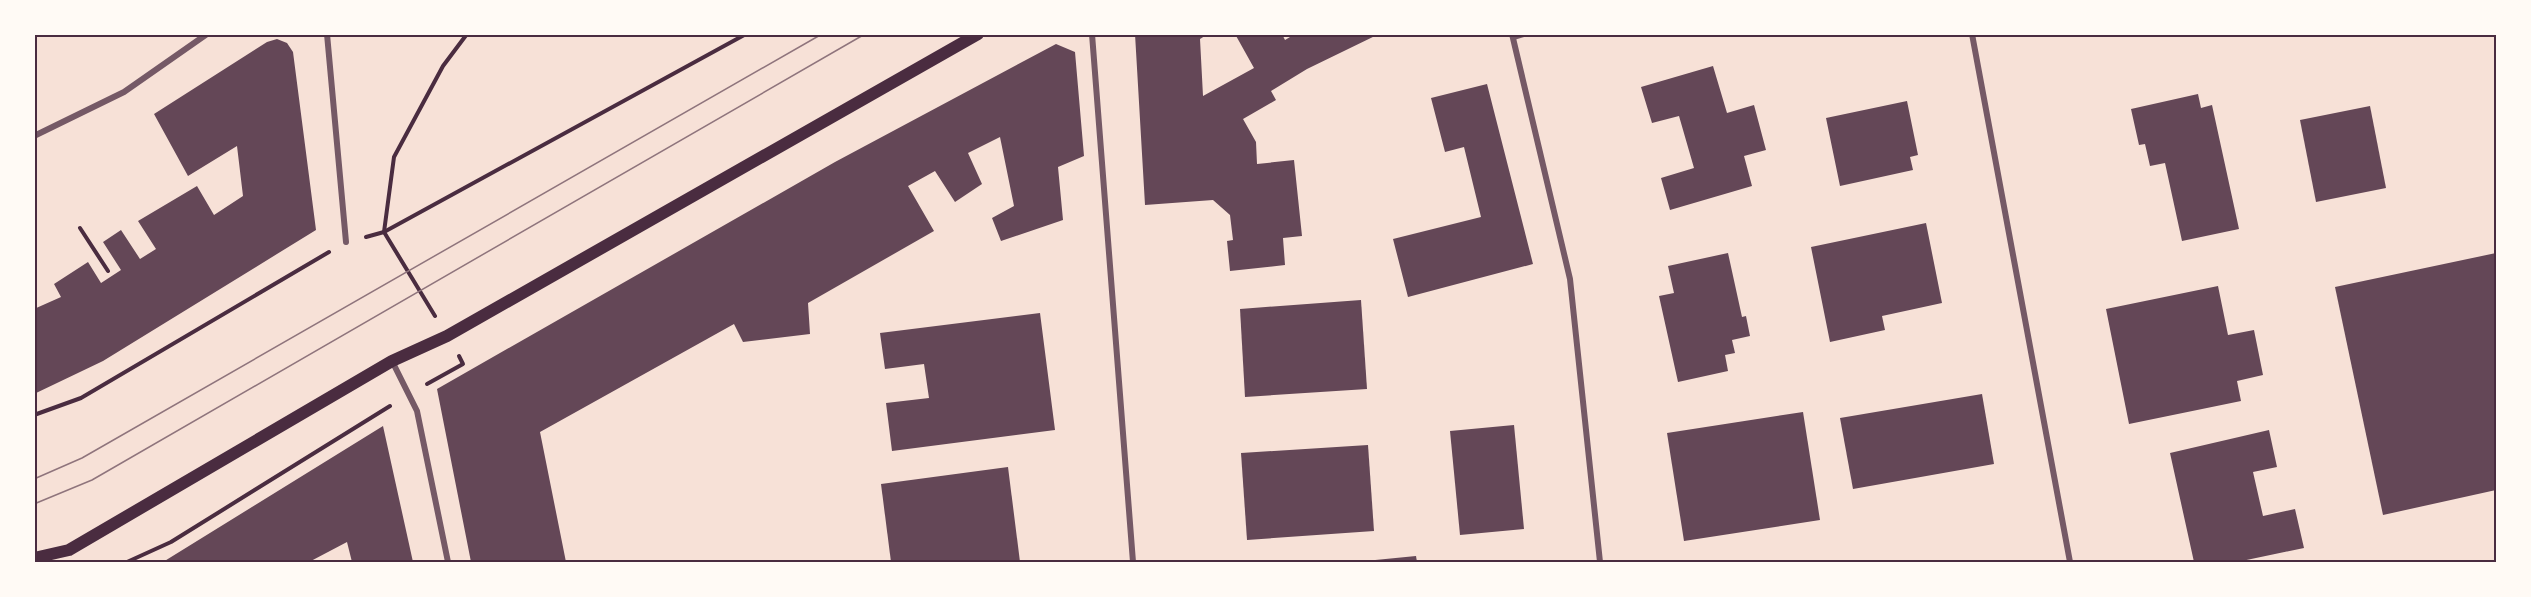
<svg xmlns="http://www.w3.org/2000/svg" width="2531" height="597" font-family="Commissioner,sans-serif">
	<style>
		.building { fill: #644757 }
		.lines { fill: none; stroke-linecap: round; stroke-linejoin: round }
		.path { stroke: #4a2c40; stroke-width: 4 }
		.minor { stroke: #755966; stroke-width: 6 }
		.secondary { stroke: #4a2c40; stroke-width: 12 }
		.tram { stroke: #8f747c; stroke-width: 1.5 }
		.neatline { fill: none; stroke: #4a2c40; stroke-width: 2 }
	</style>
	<rect width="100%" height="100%" fill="#f7e1d7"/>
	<g class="building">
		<path d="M1135,34H1208L1200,39L1203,96L1254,68L1235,34H1282L1285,40L1295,34H1379L1307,69L1271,91L1276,100L1243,119L1256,142L1257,164L1294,160L1302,236L1283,238L1285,265L1230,271L1227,241L1233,240L1230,215L1213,200L1145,205Z"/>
		<path d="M277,39L287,43L293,52L316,230L103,361L34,394V309L61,297L54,284L88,262L101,283L121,270L103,242L121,230L140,259L156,249L138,221L197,186L214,215L243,196L237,146L188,176L154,114L267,42Z"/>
		<path d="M1056,44L1075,52L1084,156L1058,167L1063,220L1001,241L992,218L1014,206L1000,137L968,153L982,184L955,202L935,171L908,186L934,231L808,303L810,334L743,342L734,324L540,432L566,562H471L437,389L835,162Z"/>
		<path d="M1713,66L1727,113L1754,105L1766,150L1744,156L1752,186L1670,210L1661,178L1694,168L1679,116L1652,123L1641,87Z"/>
		<path d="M1487,84L1533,264L1408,297L1393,239L1481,217L1464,147L1445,152L1431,98Z"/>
		<path d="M2198,94L2201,108L2212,105L2239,229L2182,241L2165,163L2150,166L2145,144L2139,145L2131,109Z"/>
		<path d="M1907,101L1918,155L1910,157L1913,170L1840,186L1826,118Z"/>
		<path d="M2370,106L2386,188L2316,202L2300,120Z"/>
		<path d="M1926,223L1942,303L1882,316L1885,330L1830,342L1811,247Z"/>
		<path d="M1728,253L1742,317L1746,316L1750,336L1732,340L1735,353L1725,355L1728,371L1678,382L1659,296L1674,293L1668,266Z"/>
		<path d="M2496,253V490L2383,515L2335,287Z"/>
		<path d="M2218,286L2228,335L2254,330L2263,375L2237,381L2241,401L2129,424L2106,309Z"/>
		<path d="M1361,300L1367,389L1245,397L1240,309Z"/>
		<path d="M1040,313L1055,430L892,451L886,403L929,398L924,364L885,369L880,333Z"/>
		<path d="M1982,394L1994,464L1853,489L1840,418Z"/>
		<path d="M1803,412L1820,520L1684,541L1667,433Z"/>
		<path d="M1514,425L1524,529L1460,535L1450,431Z"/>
		<path d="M383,426L413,562H352L347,542L309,562H163Z"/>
		<path d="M2269,430L2277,467L2253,472L2263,516L2295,509L2304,548L2237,562H2194L2170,453Z"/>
		<path d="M1368,445L1374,531L1247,540L1241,453Z"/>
		<path d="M1008,467L1020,562H891L881,484Z"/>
		<path d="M1416,556L1417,562H1365V561Z"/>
	</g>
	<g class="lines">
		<g class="path">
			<path d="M80,228L108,271"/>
			<path d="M366,237L384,232L746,34"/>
			<path d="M435,316L384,232L394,157L443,66L467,34"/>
			<path d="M427,384L463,364L459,356"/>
			<path d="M34,415L81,398L329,252"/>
			<path d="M127,562L171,542L390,406"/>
		</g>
		<g class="minor">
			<path d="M327,34L346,242"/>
			<path d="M1092,34L1133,562"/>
			<path d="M1512,34L1570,279L1600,562"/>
			<path d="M1972,34L2070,562"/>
			<path d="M1514,37L1524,34"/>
			<path d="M34,136L124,92L207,34"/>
			<path d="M392,361L417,411L448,562"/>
		</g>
		<path class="secondary" d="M34,558L69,550L392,361L447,336L978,34"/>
		<g class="tram">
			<path d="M34,479L82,458L822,34"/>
			<path d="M34,504L92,480L865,34"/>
		</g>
	</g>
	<rect width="2531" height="597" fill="none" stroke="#fffaf5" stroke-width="72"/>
	<rect x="36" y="36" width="2459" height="525" class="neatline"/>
</svg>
